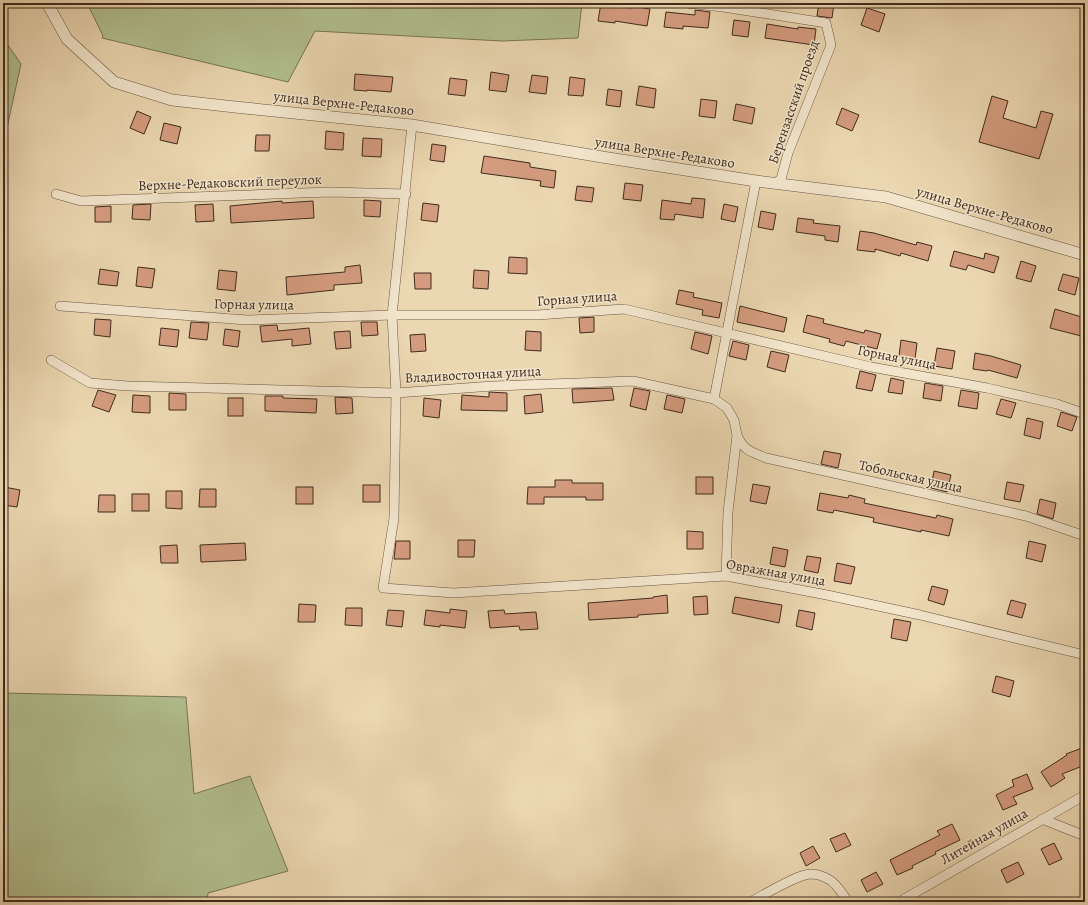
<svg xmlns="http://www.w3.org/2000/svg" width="1088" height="905" font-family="Alegreya,serif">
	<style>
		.green { fill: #b2bf8f; stroke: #797556 }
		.building { fill: #d49c7f; stroke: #402b1c }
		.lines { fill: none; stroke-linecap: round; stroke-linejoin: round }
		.minor-casing { stroke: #6b5641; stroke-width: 10 }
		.tertiary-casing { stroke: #6b5641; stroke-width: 12 }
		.minor { stroke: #f2e5cc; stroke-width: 9 }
		.tertiary { stroke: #f2e5cc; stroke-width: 11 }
		.labels { text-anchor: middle; stroke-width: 3; stroke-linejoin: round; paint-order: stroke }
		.street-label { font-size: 14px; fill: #402b1c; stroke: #f2e5cc }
	</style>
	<rect width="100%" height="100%" fill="#ebd7b1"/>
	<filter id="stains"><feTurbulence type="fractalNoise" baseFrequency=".005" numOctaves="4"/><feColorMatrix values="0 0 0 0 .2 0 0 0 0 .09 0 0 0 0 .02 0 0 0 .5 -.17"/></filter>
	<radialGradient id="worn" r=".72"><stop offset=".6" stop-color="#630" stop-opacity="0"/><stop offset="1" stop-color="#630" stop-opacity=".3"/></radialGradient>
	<g class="green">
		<path d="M87,3H582L578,38L502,41L315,31L288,82L102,38L103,36Z"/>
		<path d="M3,38L21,64L3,146Z"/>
		<path d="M3,693L186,697L194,794L250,776L288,871L208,893L207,902H3Z"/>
	</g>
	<g class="building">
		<path d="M601,3L631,8V6L650,9L647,26L615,21V23L598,21Z"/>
		<path d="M819,3H834L832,18L817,16Z"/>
		<path d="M867,8L885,14L879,32L861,25Z"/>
		<path d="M695,10L710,12L708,28L683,26V29L664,27L666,12L695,15Z"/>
		<path d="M734,20L750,22L748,37L732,35Z"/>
		<path d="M767,24L798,29V27L816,29L814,45L765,38Z"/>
		<path d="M491,72L509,75L506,92L489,90Z"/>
		<path d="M355,74L393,77L391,92L367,90V91L354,90Z"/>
		<path d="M532,75L548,77L546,94L529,92Z"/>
		<path d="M570,77L585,79L583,96L568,95Z"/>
		<path d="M450,78L467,80L465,96L448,94Z"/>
		<path d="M639,86L656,89L654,108L636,105Z"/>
		<path d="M608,89L622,91L620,107L606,105Z"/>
		<path d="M992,96L1008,101L1003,118L1036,128L1041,111L1053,114L1039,159L979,142Z"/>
		<path d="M701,99L717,101L715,118L699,116Z"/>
		<path d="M736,104L755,108L752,124L733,120Z"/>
		<path d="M842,108L859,115L852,131L836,124Z"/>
		<path d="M137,111L151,117L144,134L130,128Z"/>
		<path d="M164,123L181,127L177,144L160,140Z"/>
		<path d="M326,131L344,133L343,150L325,149Z"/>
		<path d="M256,135H270L269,151H255Z"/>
		<path d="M363,138L382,139L381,157L362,156Z"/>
		<path d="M432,144L446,146L444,162L430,160Z"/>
		<path d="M484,156L530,163V167L556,171L554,188L540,186L541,181L481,173Z"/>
		<path d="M625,183L643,185L641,201L623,199Z"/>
		<path d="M577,186L594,188L592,202L575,200Z"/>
		<path d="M692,198L705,199L703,218L675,214L674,220L660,219L662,200L691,204Z"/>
		<path d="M364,200L381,201L380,217L364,216Z"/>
		<path d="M282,201V203L313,201L314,218L231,223L230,206Z"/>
		<path d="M423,203L439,205L437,222L421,220Z"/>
		<path d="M151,204L150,220L132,219L133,205Z"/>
		<path d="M213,204L214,221L196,222L195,205Z"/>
		<path d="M724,204L738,207L735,222L721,219Z"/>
		<path d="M111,206V222H95V207Z"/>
		<path d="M761,211L776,214L773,230L758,227Z"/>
		<path d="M798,218L814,220L813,223L840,226L838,242L825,240V236L796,232Z"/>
		<path d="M860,231L874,233L916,245L917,242L932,246L928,261L901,253L900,256L875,249V252L857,250Z"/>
		<path d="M954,251L984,259L985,253L999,257L994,273L968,265L966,270L950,266Z"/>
		<path d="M509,257L527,258V274L508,273Z"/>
		<path d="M1021,261L1036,266L1031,282L1016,278Z"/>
		<path d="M360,265L362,283L334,285V290L287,295L286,277L345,272V267Z"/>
		<path d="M138,267L155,269L152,288L136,286Z"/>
		<path d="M100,269L119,272L117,286L98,284Z"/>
		<path d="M219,270L237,272L235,291L217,289Z"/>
		<path d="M474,270L489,271L488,289L473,288Z"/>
		<path d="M414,273H431V289H415Z"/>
		<path d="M1063,274L1079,278L1075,295L1058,290Z"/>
		<path d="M679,290L694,293L693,297L722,303L719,318L702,315L703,310L676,304Z"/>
		<path d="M740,306L787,318L784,332L737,322Z"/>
		<path d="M1055,309L1085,318V337L1050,328Z"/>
		<path d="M807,315L824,319L823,323L864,333L865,330L881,334L877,349L846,341L844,346L829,342L830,339L803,332Z"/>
		<path d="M594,317V332L580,333L579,318Z"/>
		<path d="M95,319L111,320L110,337L94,335Z"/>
		<path d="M191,322L209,323L207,340L189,338Z"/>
		<path d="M361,322H377L378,335L362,336Z"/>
		<path d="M277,325L278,331L309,328L311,344L292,346V339L262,342L260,326Z"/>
		<path d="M161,328L179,330L177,347L159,345Z"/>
		<path d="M225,329L240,331L238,347L223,345Z"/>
		<path d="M350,331L351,348L336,349L334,332Z"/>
		<path d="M526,331L541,332V351L525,350Z"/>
		<path d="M695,332L712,336L708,354L691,349Z"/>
		<path d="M425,334L426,351L411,352L410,335Z"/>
		<path d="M901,340L917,343L915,359L899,356Z"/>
		<path d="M733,341L749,345L746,360L729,356Z"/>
		<path d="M937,348L955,351L952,369L934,366Z"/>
		<path d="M771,351L789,355L785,372L767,367Z"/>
		<path d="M975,353L991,356L1021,365L1017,378L988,370L987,371L973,369Z"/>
		<path d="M860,371L876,375L872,391L856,388Z"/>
		<path d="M891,378L904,381L902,394L888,392Z"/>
		<path d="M925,383L943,386L941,401L923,398Z"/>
		<path d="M612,388L614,400L573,403L572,389Z"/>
		<path d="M634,388L650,391L646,410L630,406Z"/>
		<path d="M98,390L116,395L109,412L92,406Z"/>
		<path d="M961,390L979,393L977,409L958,406Z"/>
		<path d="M489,392L507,393V411L461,410L462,395L489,397Z"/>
		<path d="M169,393L186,394V410H169Z"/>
		<path d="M541,394L543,412L525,414L524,396Z"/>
		<path d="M133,395L150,396V413L132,412Z"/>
		<path d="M667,395L685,399L682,413L664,409Z"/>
		<path d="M265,396H283V398L317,399L316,413L265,411Z"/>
		<path d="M335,397L352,398L353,413L336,414Z"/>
		<rect x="228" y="398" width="15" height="18"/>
		<path d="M424,398L441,400L439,418L423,416Z"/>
		<path d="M1001,399L1016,403L1011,418L996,414Z"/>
		<path d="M1061,412L1077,417L1072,431L1057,426Z"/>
		<path d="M1027,418L1043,422L1040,439L1024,435Z"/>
		<path d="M824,451L841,454L838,468L821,464Z"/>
		<path d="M934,471L951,475L947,492L931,488Z"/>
		<rect x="696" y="477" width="17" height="17"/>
		<path d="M555,480H572V483H603V500H586V497H544V504H527L528,487H555Z"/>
		<path d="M1007,482L1024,485L1020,502L1004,499Z"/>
		<path d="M753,484L770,487L766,504L750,501Z"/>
		<rect x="363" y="485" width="17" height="17"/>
		<path d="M4,487L20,490L17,507L3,505Z"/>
		<rect x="296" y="487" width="17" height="17"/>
		<path d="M200,489H216V507H199Z"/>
		<path d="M166,491H182V509L166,508Z"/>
		<path d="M820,493L848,498L849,495L865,499L864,503L936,518L937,515L953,519L949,536L921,530V532L873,522L874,518L834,510L833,513L817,510Z"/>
		<rect x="132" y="494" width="17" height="17"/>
		<path d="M99,495H115V512H98Z"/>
		<path d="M1040,499L1056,503L1053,519L1037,514Z"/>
		<path d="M687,531L703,532V549H687Z"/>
		<path d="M458,540H475L474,557H458Z"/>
		<path d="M396,541H410V559H394Z"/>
		<path d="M1029,541L1046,545L1042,562L1026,558Z"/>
		<path d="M245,543L246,560L201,562L200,545Z"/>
		<path d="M177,545L178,563H161L160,546Z"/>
		<path d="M773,547L788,550L785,567L770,564Z"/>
		<path d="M807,556L821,558L818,573L804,570Z"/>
		<path d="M837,563L855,567L851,584L834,581Z"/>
		<path d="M932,586L948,590L944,605L928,600Z"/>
		<path d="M667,595L668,613L638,615V617L589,620L588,603L653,598V597Z"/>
		<path d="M707,596L708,614L694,615L693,597Z"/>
		<path d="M735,597L782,605L779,623L732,613Z"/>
		<path d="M1011,600L1026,604L1022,618L1007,614Z"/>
		<path d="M299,604L316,605L315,622H298Z"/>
		<path d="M346,608H362V626L345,625Z"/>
		<path d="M450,609L467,611L465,628L440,625V627L424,625L426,610L450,613Z"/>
		<path d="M388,610L404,611L402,627L386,625Z"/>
		<path d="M504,610L505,614L536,612L538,629L520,630L519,626L490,628L488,611Z"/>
		<path d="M799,610L815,613L812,630L796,626Z"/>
		<path d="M894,619L911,622L907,641L891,638Z"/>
		<path d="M996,676L1014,681L1010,697L992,692Z"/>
		<path d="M1082,748L1085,756V765L1062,774L1065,778L1051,787L1041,772L1067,755L1066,754Z"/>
		<path d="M1027,774L1033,789L1013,797L1017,804L1003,810L996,795L1014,786L1012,780Z"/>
		<path d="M952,824L960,840L935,852L936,854L912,866L913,868L897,875L890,860L940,835L937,831Z"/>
		<path d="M845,833L851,845L836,852L830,839Z"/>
		<path d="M1054,843L1062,859L1049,865L1041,849Z"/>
		<path d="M813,846L820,858L806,866L800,853Z"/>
		<path d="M1018,862L1024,874L1007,883L1001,870Z"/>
		<path d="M876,872L883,884L867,892L861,880Z"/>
	</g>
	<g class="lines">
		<defs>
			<g id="minor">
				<path d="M686,3L723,7L826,23L831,45L788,153L781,179L775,183"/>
				<path d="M412,125L392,315L396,393L394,518L383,588L454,593L726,576L827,595L920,615L1085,655"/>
				<path d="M56,194L81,201L330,192L406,194"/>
				<path d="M60,306L247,320L392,315H537L624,309L871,367L987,388L1057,404L1085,414"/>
				<path d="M51,360L90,383L128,386L396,393L493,386L633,381L714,399L727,408L734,420L737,435L728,512L726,576"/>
				<path d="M714,399L756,181"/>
				<path d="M737,435C744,451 750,451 766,458L1026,516L1085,536"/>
				<path d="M1042,819L1085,836"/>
				<path d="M750,902C764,895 796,875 810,874C816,874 823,876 828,879C836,883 843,894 848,902"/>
				<path d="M899,902L1085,795"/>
			</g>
			<path id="tertiary" d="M47,3L67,39L114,82L172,100L235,107L412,125L602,157L756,181L886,197L1085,255"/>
		</defs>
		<use href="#minor" class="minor-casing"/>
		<use href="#tertiary" class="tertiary-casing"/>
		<use href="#minor" class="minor"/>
		<use href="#tertiary" class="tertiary"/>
	</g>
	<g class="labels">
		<g class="street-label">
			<text transform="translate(793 102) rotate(-71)" y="5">Берензасский проезд</text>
			<text transform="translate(344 103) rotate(6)" y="5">улица Верхне-Редаково</text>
			<text transform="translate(665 152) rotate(9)" y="5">улица Верхне-Редаково</text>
			<text transform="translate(230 182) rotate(-2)" y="5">Верхне-Редаковский переулок</text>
			<text transform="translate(985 210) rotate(16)" y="5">улица Верхне-Редаково</text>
			<text transform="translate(577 298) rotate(-4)" y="5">Горная улица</text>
			<text transform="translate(254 304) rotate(1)" y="5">Горная улица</text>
			<text transform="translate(897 357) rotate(11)" y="5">Горная улица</text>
			<text transform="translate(473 374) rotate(-3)" y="5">Владивосточная улица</text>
			<text transform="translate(911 476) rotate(13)" y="5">Тобольская улица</text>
			<text transform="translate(776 572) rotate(10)" y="5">Овражная улица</text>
			<text transform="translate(984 836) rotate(-30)" y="5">Литейная улица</text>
		</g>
	</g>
	<rect width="1088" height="905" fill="none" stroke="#ebd7b1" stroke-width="16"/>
	<rect x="4" y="4" width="1080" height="897" fill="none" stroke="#402b1c" stroke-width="2"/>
	<rect x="8" y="8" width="1072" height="889" fill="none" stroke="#402b1c"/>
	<rect width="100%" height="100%" filter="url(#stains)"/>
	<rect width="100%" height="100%" fill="url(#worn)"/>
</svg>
